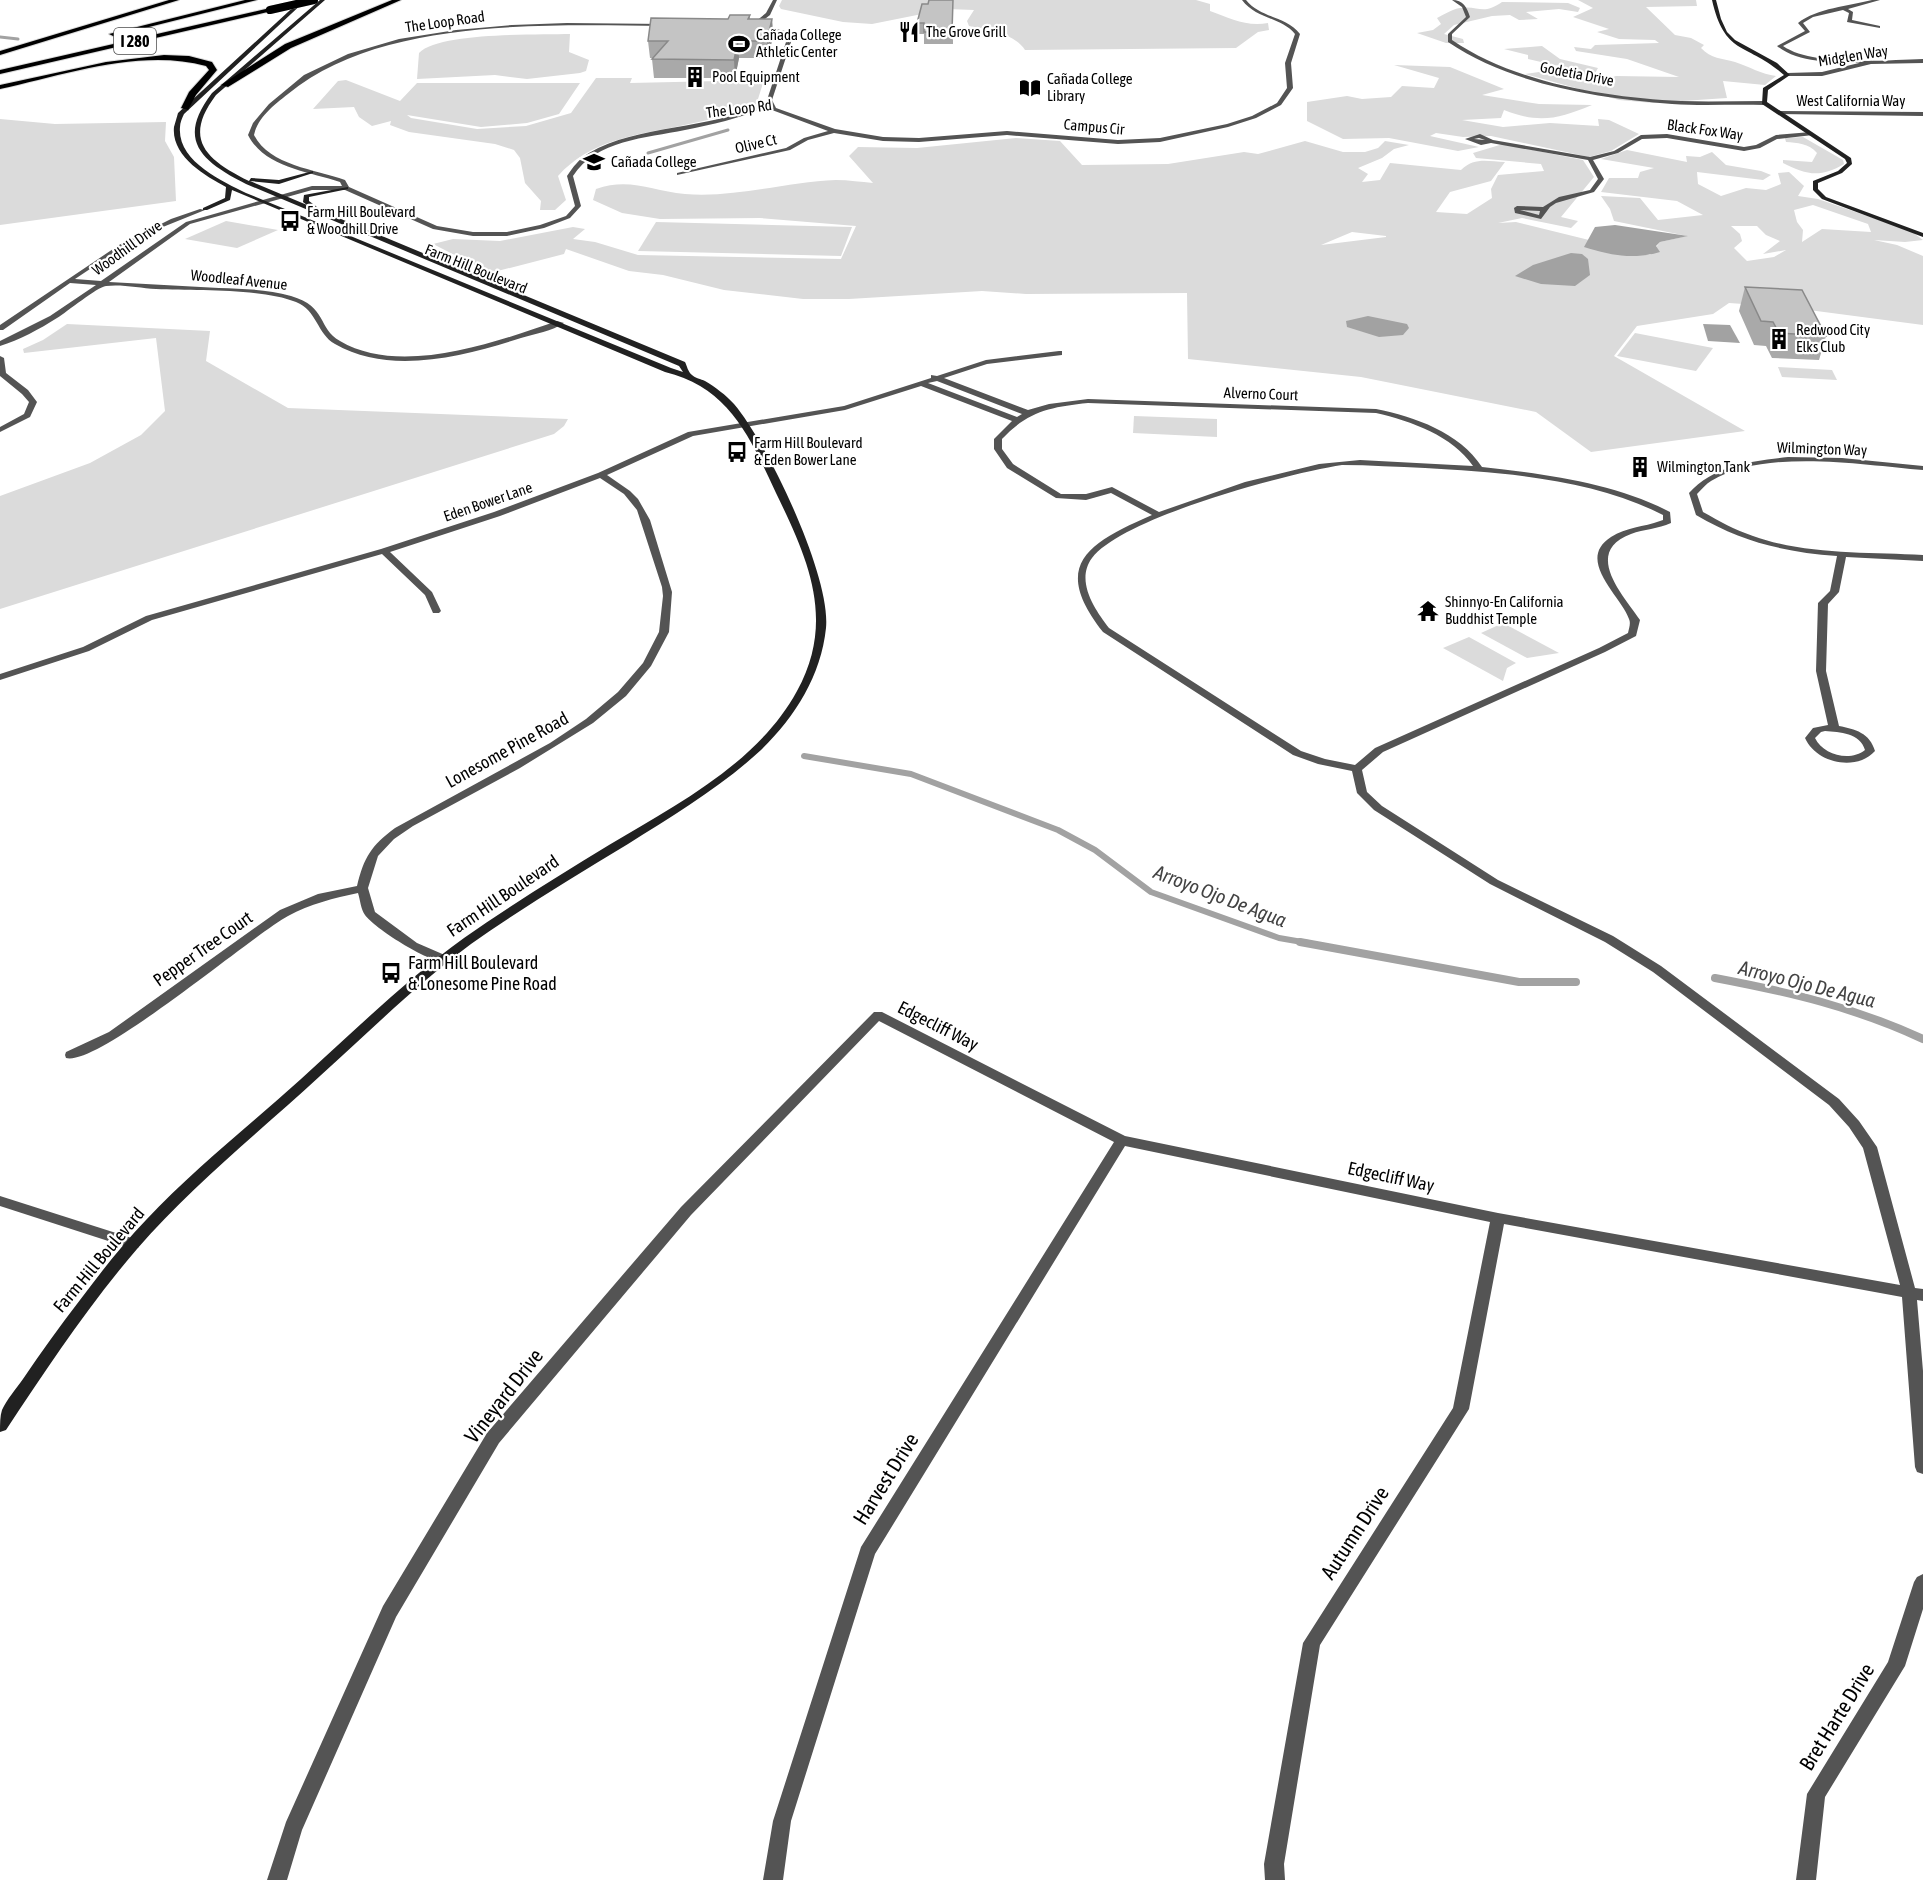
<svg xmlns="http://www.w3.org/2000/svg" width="1923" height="1880" font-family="'Asap Condensed',sans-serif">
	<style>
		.green { fill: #dbdbdb; fill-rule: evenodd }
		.water { fill: #a2a2a2 }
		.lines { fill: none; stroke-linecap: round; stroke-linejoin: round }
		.stream-far2 { stroke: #a2a2a2; stroke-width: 3 }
		.stream-far1 { stroke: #a2a2a2; stroke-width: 6 }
		.stream { stroke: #a2a2a2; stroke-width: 8 }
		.highway-casing { stroke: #dbdbdb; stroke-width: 2 }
		.street { fill: #545454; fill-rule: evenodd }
		.secondary { fill: #212121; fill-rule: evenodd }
		.highway { fill: #000; fill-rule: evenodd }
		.highway-bridge-casing { stroke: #dbdbdb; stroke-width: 8; stroke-linecap: butt }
		.highway-bridge { stroke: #000; stroke-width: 8 }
		.wall { fill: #a9a9a9 }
		.shaded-wall { fill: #898989 }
		.building { fill: #c4c4c4; stroke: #898989; stroke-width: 1.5 }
		.labels { text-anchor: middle; stroke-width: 4.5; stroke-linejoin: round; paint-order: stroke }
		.far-street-label { font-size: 15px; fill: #000; stroke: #fff }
		.far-poi-label { font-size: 15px; fill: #000; stroke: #fff; text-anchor: start }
		.shield { fill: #fff; stroke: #4c4c4c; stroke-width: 1.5 }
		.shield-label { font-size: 16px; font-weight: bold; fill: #000 }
		.street-label { font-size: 18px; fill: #000; stroke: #fff }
		.poi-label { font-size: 18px; fill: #000; stroke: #fff; text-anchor: start }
		.water-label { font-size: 20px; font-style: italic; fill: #434343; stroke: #fff }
		.near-street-label { font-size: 21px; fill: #000; stroke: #fff }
	</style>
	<rect width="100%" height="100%" fill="#fff"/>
	<g class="green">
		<path d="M782,0H1196L1210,4V11C1230,18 1246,27 1268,23L1269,30L1258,32L1236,48L1025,50C1014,33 988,30 969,26L967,21L974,10L947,9L872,24L843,22L781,9L779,6Z"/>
		<path d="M1578,0H1696L1697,6L1646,7L1675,35L1691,38L1704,45L1701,48C1711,59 1722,58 1735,62C1750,67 1761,74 1776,76L1765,85L1723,81L1727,98L1653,103L1619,100L1525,74L1567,68L1528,59V55L1504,49L1542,46L1560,59L1598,68L1594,75L1610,78L1616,76L1679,77L1627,59L1576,51L1574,47L1591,49L1595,45L1659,43L1655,40L1619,39L1597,32L1609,29L1573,17L1593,8Z"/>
		<path d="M1502,2L1568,3L1580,8L1578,12L1559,9L1526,12L1538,19L1519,20L1510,15L1492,16L1454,25L1444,34L1463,39L1464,43H1446L1417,33L1433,30L1441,24L1437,18C1443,15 1453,9 1460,8C1479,5 1482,16 1502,2Z"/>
		<path d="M570,34L569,52L589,60L586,71L580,73L527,79L495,75L417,79L419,53C439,32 538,35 570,34Z"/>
		<path d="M1394,65L1450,67L1504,89L1482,95L1539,104L1592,105C1558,119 1539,124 1504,110L1501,118L1462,120L1503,127L1550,123L1599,126L1598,119L1609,120L1639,134L1611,151L1589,157L1491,136L1463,137L1436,133L1430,136L1479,147L1458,151L1389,138L1343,139L1307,121V102L1347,96L1362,99L1391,97L1402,86L1434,88L1439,78Z"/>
		<path d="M596,78H632L630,83L764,80L758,99L763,101L761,104L753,109C729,115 705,121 680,126C636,135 590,140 558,176L566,200L555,210H540L541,201L525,183L520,158L514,150L495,144L409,132L390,125L391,121L372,126L359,117L354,107L313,109L338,81L346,80L400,101L417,83H580L559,114L527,123L481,127L407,115L411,118L477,129L526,126L571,113Z"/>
		<path d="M0,119L55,124L166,122L165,141L174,157L176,201L0,225Z"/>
		<path d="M1803,137L1843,160L1844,164C1821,178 1806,175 1783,163V160L1812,162L1817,153C1809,143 1797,143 1786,142L1785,138Z"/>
		<path d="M1016,138L1060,141L1082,165L1168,164L1244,152L1258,154L1305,141L1343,152H1365L1378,148L1385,141L1409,145L1394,149L1382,158L1358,168L1368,174L1362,182L1380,180L1390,163L1461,170C1474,157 1487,161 1505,162L1491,181L1450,192L1436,212L1467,214L1492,198L1491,189L1498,175L1544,171L1541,164L1476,158L1473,153L1503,144L1583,160L1594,177L1561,217L1578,221L1571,228L1522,218L1498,223L1516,222L1650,255L1660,242L1687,236L1614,221L1610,209L1601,196L1640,198L1658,220L1703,215L1677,201L1601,192L1609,178H1638L1640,172L1654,168L1601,159L1627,150L1687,162L1686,156L1700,157L1712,152L1726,165L1761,171L1771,175L1763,180L1697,172L1698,184L1721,196L1746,188L1766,190L1781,184L1778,173L1789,172L1804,186L1798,196L1818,199L1911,231L1923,240L1905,242L1874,240L1897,245L1923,256V325L1786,307L1729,303L1713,314L1637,326L1614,356L1745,431L1591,452L1536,412L1361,377L1188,359L1187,293L1026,294L982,291L849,299H803L724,290L663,275L629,271L566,249L564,254L490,273L433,244L453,239L500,241L573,227L585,229L573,239L595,242L638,255L841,259L856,226L760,218L660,219L622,213L593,200L596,189C630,177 651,191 685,194C736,198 786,182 836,180C849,180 861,182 873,183L849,156L858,147L917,148ZM1813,205L1868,224L1871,232L1822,229L1802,242L1803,230L1797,222L1794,210ZM1731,226H1757L1766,235L1780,241L1763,254L1786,250L1774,257L1747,261L1734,248L1742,241L1740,234ZM1352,232L1386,236V237L1321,245Z"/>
		<path d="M226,221L278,230L237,248L185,239Z"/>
		<path d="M656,222L852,227L841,256L638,251Z"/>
		<path d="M67,324L210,331L206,361L288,408L568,419L564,426L554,434L0,609V496L90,463L141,435L165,411L156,338L24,353L23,349L43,340Z"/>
		<path d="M1635,333L1713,348L1696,371L1617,356Z"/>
		<path d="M1778,367L1832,370L1837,380L1782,377Z"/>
		<path d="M1134,416L1217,419V437L1133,433Z"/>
		<path d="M1503,623L1559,653L1527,658L1481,633Z"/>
		<path d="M1469,637L1516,663L1507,668L1503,681L1443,648Z"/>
	</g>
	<g class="water">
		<path d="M1615,225L1688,236L1660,242L1656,246L1660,252C1633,260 1609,255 1584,247L1595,227Z"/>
		<path d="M1571,253L1582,254L1588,259L1590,275L1575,286L1541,284L1515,276L1533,265Z"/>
		<path d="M1368,316L1407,324L1409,328L1403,335L1379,337L1347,327L1346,321Z"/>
		<path d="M1703,324L1730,325L1740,343L1708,341Z"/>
	</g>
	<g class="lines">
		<g class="stream-far2">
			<path d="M0,37L18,39"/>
			<path d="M648,153L728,130"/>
		</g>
		<path class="stream-far1" d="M804,756L911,774L1058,830L1095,850L1151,892L1279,938L1308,943"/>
		<g class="stream">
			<path d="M1300,942L1519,982H1576"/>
			<path d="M1715,978C1789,992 1854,1007 1923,1039"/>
		</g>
		<defs>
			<g id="highway">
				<path d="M169,0H179L0,55V51Z"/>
				<path d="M245,0H257L113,36L109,34Z"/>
				<path d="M392,0H401L291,48L228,87L221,85L285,44Z"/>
				<path d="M270,8L272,11L0,74V70Z"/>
				<path d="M164,55L189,56L212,62L217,70L196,95L188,110L181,108L189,92L209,70L206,66C140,48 65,75 0,89V85L106,62Z"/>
			</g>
		</defs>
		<use href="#highway" class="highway-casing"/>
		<g class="street">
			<path d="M773,0H777L770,15L757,25L785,31L792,39L772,100L776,108L835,129L883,137L919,138L1007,131L1118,140L1160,138L1227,124L1252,116L1277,103L1287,88L1285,63L1295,34C1281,17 1256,19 1242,0H1246C1260,18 1286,16 1300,34L1291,63L1293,88L1281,105L1256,118L1228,127L1160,142L1118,144L1007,135L919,142L883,141L834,133L808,140L790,150L677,175V173L786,148L804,138L828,131L772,110L769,105C744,118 713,124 685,130C646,138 596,140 573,176L581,206L570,218L544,228L507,236H473L433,229L345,190H312L190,224L109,282C146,284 182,286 219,288C243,289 268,289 291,296C328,307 317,328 340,341C401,377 496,342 557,321L564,323C552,331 535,334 521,338C465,356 390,376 335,344C317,334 317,310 296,302C261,288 195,291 156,289C140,288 121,284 106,286C97,287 67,312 57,318C40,329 19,340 0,346V341L50,316L96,285L70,283L3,330H0V325L119,245L171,219L200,209L205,210L148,233L123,247L75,279L101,281L186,222L312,186H342L340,182C308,171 265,168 248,135L253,123L269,104L304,75L348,54L399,39L456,30L512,25L567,23L666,24L664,26C549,25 381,17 288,94C274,105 258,117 254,135C270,166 315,169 345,180L349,187L437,226L473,232H507L540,225L566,216L575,206L567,176C573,167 579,159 589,153C638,124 712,130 766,103L787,39L781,33L750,26L766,13Z"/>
			<path d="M1452,0C1463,0 1467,7 1470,17L1452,34V40C1515,83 1607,98 1681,101C1709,102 1736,101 1764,101L1767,103L1764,105C1733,104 1703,106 1672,104C1597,98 1512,85 1448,42V34L1466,17L1462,7Z"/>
			<path d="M1872,0H1880L1848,9L1853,12L1852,20L1880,26V28L1847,22L1849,13L1843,10L1813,17L1803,23L1810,32L1783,46C1813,67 1887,60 1923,59V63L1871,64L1822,76H1785L1787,73L1822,72L1859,63C1832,62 1798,63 1777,46L1805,31L1798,23C1817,8 1849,6 1872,0Z"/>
			<path d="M1780,111L1923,112V116L1778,114Z"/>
			<path d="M1811,132L1813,135L1777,139L1760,148L1744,151L1667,138L1642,139L1618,153L1593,160L1604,179L1594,192L1556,203L1550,207L1541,219L1515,213L1514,208L1517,206L1543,207L1559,197L1590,190L1598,179L1588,160L1491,143L1481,145L1465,139L1480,134L1493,140L1590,157L1614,151L1641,135L1667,134L1744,147L1756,145L1776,135ZM1479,138L1485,140L1474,139ZM1520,210L1540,211L1539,215Z"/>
			<path d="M1059,351H1062V355L987,364L944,378L1028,410L1049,404L1088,399L1376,409C1415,417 1459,432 1482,467C1545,474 1614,483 1670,512L1671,523C1658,529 1644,529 1631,534C1583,552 1622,594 1640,620L1636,636L1605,652L1383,752L1362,770L1367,792L1382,806L1498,880L1613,936L1661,966L1839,1099L1859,1121L1877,1147L1915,1288L1923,1289V1301L1917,1300L1923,1371V1474L1917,1472L1915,1467L1902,1297L1504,1224L1469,1409L1320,1645L1284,1864L1285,1880H1265L1264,1864L1303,1643L1453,1408L1490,1222L1125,1146L875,1554L791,1821L783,1880H763L773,1821L861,1547L1114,1142L879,1021L691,1215L499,1443L396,1617L302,1830L287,1880H267L286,1822L383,1606L487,1433L681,1207L874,1012H882L1125,1136L1498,1213L1900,1285L1863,1148L1849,1127L1829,1105L1653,972L1605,942L1490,884L1374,810L1357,793L1352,771L1318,764L1293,755L1103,632C1050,565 1088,543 1152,515L1111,493L1086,500L1056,498L1007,468L994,449V439L1012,421L921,386L845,410L693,436L607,475L630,491L638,499L650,520L672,592L669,632L651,666L626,696L593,723L520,768L413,826L394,839L378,856L368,888L375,912L417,943L447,956L449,959L447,962C432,965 374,928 365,915C361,910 360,899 358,893C334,898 310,904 288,916C251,936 98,1067 66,1058L65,1055L66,1052L109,1032L280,910L318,894L357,886C364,857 371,846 395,828L550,743L586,719L618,692L643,663L659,632L663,596L662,587L637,510L624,494L600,478L500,516L390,552L432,592L441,611L439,613H433L425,595L382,554L152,620L89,651L0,680V674L83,647L146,616L381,549L494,512L598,473L688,432L844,406L931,378V375L937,376L986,360ZM937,381L1022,414L1017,417L928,383ZM1088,403L1376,413C1411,421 1453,436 1473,466L1360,460L1319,464L1245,482L1159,512L1112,487L1086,494H1061L1013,464L1002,449V439C1028,411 1051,407 1088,403ZM1342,465C1370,465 1397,467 1425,468C1501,472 1594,479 1663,515V520L1660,521C1644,527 1626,527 1611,537C1575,560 1621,596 1629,619C1631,623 1629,628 1628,633L1599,648L1375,748L1355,765L1325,759L1301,751L1109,628C1095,610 1075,581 1092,558C1123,517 1289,473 1342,465Z"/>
			<path d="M0,356L4,358L6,373L28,390L37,402L30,417L0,432V427L24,414L29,402L22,394L0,376Z"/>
			<path d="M1788,457L1842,458L1923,466V470C1863,465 1765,448 1711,481C1706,484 1702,489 1697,494L1703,512C1719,521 1735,530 1753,536C1806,555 1867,552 1923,555V561L1846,557L1839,592L1828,604L1826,671L1839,726C1855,729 1870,733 1875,751C1856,772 1816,763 1805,738L1813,728L1828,725L1816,671L1818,603L1830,591L1837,556C1784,552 1742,542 1696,515L1689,493C1714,465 1752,461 1788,457ZM1825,731C1840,732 1860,733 1865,750C1850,762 1823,755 1815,738L1821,732Z"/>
			<path d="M0,1196L138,1240L140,1244L138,1248L133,1249L0,1206Z"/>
			<path d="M1923,1574V1609L1905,1666L1825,1797L1816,1880H1796L1807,1794L1888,1662L1914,1582L1917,1577Z"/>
		</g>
		<g class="secondary">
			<path d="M301,0H306L184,114C182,118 180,123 180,127C177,161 222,181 246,193L671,368L683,372L679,366L246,184C201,161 176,140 212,93L320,0H325L216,95C182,140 207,160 249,181L251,178L279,180L313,171V173L279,184L250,181L307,205L303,202L304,195L348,187V189L309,197V201L317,207V209L685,362C687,366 688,372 692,375C695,378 701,379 705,381C715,387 726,395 734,404C768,444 831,576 826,628C821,676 795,717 761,750C721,787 674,815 628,844C575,876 522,908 471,944C417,984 370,1031 320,1076C258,1133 192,1186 137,1249C88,1306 47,1368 6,1430L0,1432C0,1424 0,1416 2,1410C7,1399 16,1389 23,1379C41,1352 60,1326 80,1300C101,1272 122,1245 146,1220C194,1169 249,1126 301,1079C354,1031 406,980 464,938C511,905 560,875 609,845C676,805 758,763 797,691C836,620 808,559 776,493C751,439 729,387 665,372L232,190L230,200L207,210H203V208L225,198L226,187C205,176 171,156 174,127C175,123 177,117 178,113Z"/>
			<path d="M1712,0H1716L1721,19L1727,32L1735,40L1777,63L1790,75L1768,90L1767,102L1851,158L1852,164L1842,173L1818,183V189L1826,197L1923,233V237L1822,199L1813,190V181L1838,171L1847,163L1845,159L1762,104L1763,88L1784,75C1747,42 1725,57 1712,0Z"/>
		</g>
		<use href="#highway" class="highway"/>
		<defs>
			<path id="highway-bridge" d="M270,10L314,0"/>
		</defs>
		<use href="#highway-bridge" class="highway-bridge-casing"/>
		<use href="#highway-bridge" class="highway-bridge"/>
	</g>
	<g class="wall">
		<path d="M953,0V44H924V34H917V23L928,4Z"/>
		<path d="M750,15V19H772L773,36L768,58H739L735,78H654L652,59L653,58H650L648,41Z"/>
		<path d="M1745,287L1826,336L1819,360L1772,358L1766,346L1754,345L1739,311Z"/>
	</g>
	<g class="shaded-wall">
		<path d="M772,19L773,36L768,58L767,41Z"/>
		<path d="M738,41L739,58L735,78L734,60Z"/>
	</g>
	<g class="building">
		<path d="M929,0H953L952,32H924V23H917L922,4H928Z"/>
		<path d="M730,15H750L748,19H772L767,41H738L734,60L652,59L668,41H648L651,18L728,19Z"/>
		<path d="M1745,287L1802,290L1826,336L1779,333L1773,322L1761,321Z"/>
	</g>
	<defs>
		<symbol id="restaurant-bare" viewBox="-9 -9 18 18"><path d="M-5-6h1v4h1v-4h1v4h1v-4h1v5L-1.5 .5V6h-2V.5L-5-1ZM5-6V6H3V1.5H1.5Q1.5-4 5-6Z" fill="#000" stroke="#fff" stroke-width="2.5" paint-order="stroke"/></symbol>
		<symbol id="stadium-bare" viewBox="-9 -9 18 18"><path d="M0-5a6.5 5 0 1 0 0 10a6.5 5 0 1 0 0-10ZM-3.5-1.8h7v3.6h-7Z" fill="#000" stroke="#fff" stroke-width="2.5" paint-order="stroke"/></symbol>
		<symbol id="building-bare" viewBox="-9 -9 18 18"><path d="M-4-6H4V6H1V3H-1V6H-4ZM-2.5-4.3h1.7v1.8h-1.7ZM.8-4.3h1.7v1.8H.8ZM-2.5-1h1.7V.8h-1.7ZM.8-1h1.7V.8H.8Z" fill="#000" stroke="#fff" stroke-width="2.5" paint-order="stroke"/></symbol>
		<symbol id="library-bare" viewBox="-9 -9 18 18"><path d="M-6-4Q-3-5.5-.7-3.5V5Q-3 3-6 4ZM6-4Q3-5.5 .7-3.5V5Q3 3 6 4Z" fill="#000" stroke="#fff" stroke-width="2.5" paint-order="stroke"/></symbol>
		<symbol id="university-bare" viewBox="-9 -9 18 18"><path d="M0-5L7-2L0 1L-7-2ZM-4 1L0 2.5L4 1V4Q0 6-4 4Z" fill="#000" stroke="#fff" stroke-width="2.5" paint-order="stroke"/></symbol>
		<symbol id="bus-bare" viewBox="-9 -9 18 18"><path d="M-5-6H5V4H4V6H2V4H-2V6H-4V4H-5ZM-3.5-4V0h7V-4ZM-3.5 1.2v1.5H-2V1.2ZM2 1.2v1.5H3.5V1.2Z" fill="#000" stroke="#fff" stroke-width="2.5" paint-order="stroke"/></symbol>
		<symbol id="temple-bare" viewBox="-9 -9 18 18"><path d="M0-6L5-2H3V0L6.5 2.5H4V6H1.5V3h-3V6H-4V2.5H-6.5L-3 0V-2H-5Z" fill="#000" stroke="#fff" stroke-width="2.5" paint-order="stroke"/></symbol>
	</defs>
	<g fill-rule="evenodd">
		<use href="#restaurant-bare" x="894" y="17" width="30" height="30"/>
		<use href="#stadium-bare" x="724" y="29" width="30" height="30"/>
		<use href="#building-bare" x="680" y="62" width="30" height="30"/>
		<use href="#library-bare" x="1015" y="73" width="30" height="30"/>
		<use href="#university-bare" x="579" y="147" width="30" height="30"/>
		<use href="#bus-bare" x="275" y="206" width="30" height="30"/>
		<use href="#building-bare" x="1764" y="324" width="30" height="30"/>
		<use href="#bus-bare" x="722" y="437" width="30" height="30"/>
		<use href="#building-bare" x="1625" y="452" width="30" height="30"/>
		<use href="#temple-bare" x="1413" y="596" width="30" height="30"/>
		<use href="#bus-bare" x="376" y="958" width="30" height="30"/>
	</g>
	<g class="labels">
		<g class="far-street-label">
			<text transform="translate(445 22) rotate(-8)" y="5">The Loop Road</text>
			<text transform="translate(1853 56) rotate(-9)" y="5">Midglen Way</text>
			<text transform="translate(1577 74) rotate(11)" y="5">Godetia Drive</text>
			<text x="1851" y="106">West California Way</text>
			<text transform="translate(739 109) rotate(-7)" y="5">The Loop Rd</text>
			<text transform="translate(1094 127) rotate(5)" y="5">Campus Cir</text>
			<text transform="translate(1705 130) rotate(8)" y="5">Black Fox Way</text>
			<text transform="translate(756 144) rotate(-13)" y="5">Olive Ct</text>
			<text transform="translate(127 248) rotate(-36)" y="5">Woodhill Drive</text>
			<text transform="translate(476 269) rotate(22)" y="5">Farm Hill Boulevard</text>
			<text transform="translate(239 280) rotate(6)" y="5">Woodleaf Avenue</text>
			<text transform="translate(1261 394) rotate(2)" y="5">Alverno Court</text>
			<text transform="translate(1822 449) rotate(2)" y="5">Wilmington Way</text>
			<text transform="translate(488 502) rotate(-19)" y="5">Eden Bower Lane</text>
		</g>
		<g class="far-poi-label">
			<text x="926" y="37">The Grove Grill</text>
			<text x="756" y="40">Cañada College<tspan x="756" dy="17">Athletic Center</tspan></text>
			<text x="712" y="82">Pool Equipment</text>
			<text x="1047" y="84">Cañada College<tspan x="1047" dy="17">Library</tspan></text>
			<text x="611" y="167">Cañada College</text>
			<text x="307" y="217">Farm Hill Boulevard<tspan x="307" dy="17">&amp; Woodhill Drive</tspan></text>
			<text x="1796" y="335">Redwood City<tspan x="1796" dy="17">Elks Club</tspan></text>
			<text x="754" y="448">Farm Hill Boulevard<tspan x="754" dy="17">&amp; Eden Bower Lane</tspan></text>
			<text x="1657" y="472">Wilmington Tank</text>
			<text x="1445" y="607">Shinnyo-En California<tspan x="1445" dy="17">Buddhist Temple</tspan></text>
		</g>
		<rect class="shield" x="114" y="28" width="42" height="26" rx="4.5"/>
		<g class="shield-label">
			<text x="135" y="47">I 280</text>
		</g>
		<g class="street-label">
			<text transform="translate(507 750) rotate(-29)" y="6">Lonesome Pine Road</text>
			<text transform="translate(503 896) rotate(-34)" y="6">Farm Hill Boulevard</text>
			<text transform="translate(203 949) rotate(-35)" y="6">Pepper Tree Court</text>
			<text transform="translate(938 1026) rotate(27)" y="6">Edgecliff Way</text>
			<text transform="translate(1391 1177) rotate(12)" y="6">Edgecliff Way</text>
			<text transform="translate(99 1260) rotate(-50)" y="6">Farm Hill Boulevard</text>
		</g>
		<g class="poi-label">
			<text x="408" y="969">Farm Hill Boulevard<tspan x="408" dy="21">&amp; Lonesome Pine Road</tspan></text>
		</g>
		<g class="water-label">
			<text transform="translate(1220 896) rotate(21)" y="7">Arroyo Ojo De Agua</text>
			<text transform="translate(1807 984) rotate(14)" y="7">Arroyo Ojo De Agua</text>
		</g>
		<g class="near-street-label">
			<text transform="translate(504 1396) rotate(-52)" y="7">Vineyard Drive</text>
			<text transform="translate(886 1479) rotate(-58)" y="7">Harvest Drive</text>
			<text transform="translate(1355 1533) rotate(-57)" y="7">Autumn Drive</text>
			<text transform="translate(1837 1717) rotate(-58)" y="7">Bret Harte Drive</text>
		</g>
	</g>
</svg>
